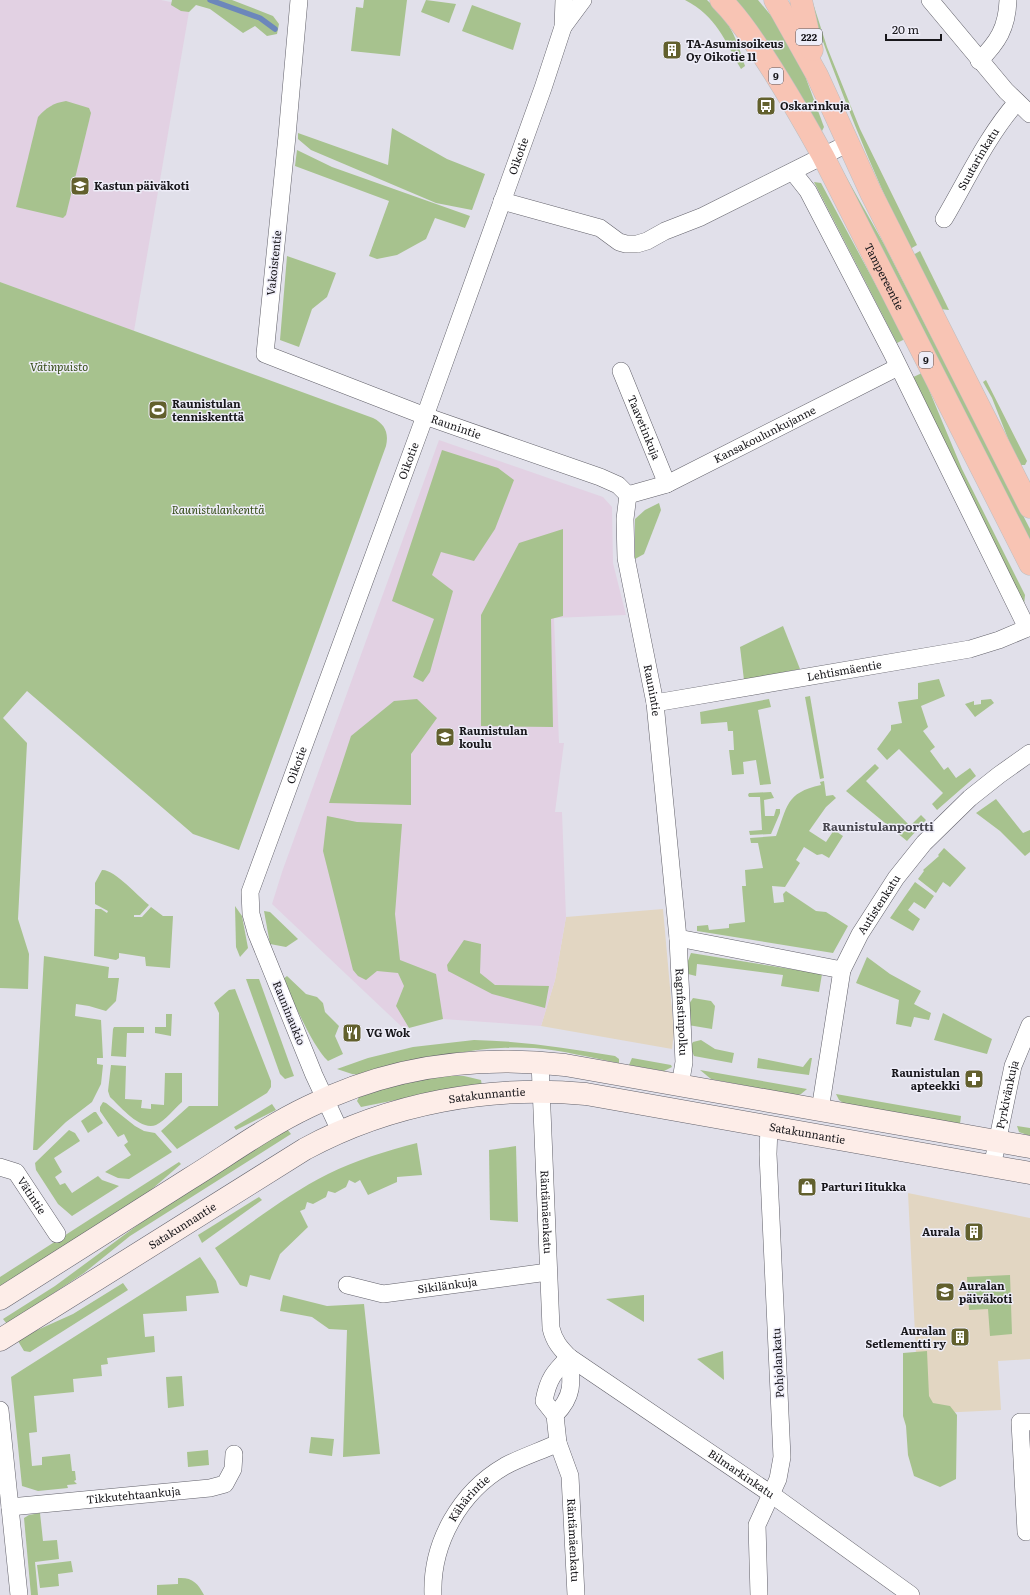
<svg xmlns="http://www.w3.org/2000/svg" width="1030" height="1595" font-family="Literata,serif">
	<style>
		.commercial { fill: #e2d6c2 }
		.education { fill: #e2d1e3 }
		.green { fill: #a7c28e }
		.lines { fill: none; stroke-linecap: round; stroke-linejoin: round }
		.stream { stroke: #6c87bb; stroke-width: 5.5 }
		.street-casing { stroke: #62616a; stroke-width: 18 }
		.secondary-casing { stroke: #62616a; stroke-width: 23 }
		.highway-casing { stroke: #bebebf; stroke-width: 23 }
		.street { stroke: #fff; stroke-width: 17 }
		.secondary { stroke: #fdede8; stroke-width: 22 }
		.highway { stroke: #f8c4b4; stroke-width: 22 }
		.labels { text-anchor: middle; stroke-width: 3; stroke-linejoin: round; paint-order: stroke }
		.shield { fill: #eeedf8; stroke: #58575d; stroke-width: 1 }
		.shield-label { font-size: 10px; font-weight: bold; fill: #18171b }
		.poi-label { font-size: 11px; font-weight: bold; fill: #18171b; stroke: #eeedf8; text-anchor: start }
		.street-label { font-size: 11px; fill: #18171b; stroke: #eeedf8 }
		.park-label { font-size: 11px; font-style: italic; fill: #334b15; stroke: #eeedf8 }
		.neighbourhood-label { font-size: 12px; font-weight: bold; fill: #494850; stroke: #eeedf8 }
	</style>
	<rect width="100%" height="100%" fill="#e1e0ea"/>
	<g class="commercial">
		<path d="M663,909L674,1032L672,1049L541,1026L555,980L566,917Z"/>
		<path d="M908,1193L1030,1218V1359L998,1361L1001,1410L919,1414Z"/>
	</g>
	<g class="education">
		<path d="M0,0H161L190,6L134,331L0,282Z"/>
		<path d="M439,440L603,497L612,507L613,563L626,615L554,618L559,743H564L555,812H562L566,917L555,980L541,1026L443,1019L403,1028L272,904L282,872Z"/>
	</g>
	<g class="green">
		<path d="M172,0H232L273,16L279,24L277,34L267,36L255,26L243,33L210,9L196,5L189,12L181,11L171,5Z"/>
		<path d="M364,0H407L400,56L351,51L356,7L363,8Z"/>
		<path d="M426,0L456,4L449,23L421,12Z"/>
		<path d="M685,0H707C731,24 735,34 745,66L741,69C724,39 717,17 685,0Z"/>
		<path d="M734,0H758L778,24L804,73L824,127L821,133Z"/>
		<path d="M808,0H812L827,47L860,129L917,245L910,249C870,168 838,85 808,0Z"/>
		<path d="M472,5L521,23L513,50L462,31Z"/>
		<path d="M66,101L89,108L91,113L66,215L63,218L16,207L38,117C46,108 53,103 66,101Z"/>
		<path d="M392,128L447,159L485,174L472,210L436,203L311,150L298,139V133L388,165Z"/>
		<path d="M297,150L332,167L470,216L465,228L435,218L426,239L397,255L377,259L369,256L389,201L295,166Z"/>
		<path d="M844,173L884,244L1030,529V541L842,174Z"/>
		<path d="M814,182L821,183L905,339L897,343Z"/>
		<path d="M920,251L949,310L940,309L913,255Z"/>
		<path d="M287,256L336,273L327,297L312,309L299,347L280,340Z"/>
		<path d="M0,282L373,418C385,424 389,433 386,446L239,850L193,834L27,691L3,718L27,743L18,919L29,954L28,989L0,988Z"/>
		<path d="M922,373L962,469L1025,595L1024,605L909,379Z"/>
		<path d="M986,380L1027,461L1025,465H1021L1016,459L992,398L983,382Z"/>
		<path d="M442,450L498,468L514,480L495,529L474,561L441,552L432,575L453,591L430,672L423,682L413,677L434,619L392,601Z"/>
		<path d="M659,503L661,510L644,554L635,559V519L645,510Z"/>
		<path d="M563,529V616L551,619L553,727L481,726V615L519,543Z"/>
		<path d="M783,626L800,669L744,680L740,647Z"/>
		<path d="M939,679L945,696L921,706L928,727L923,731L935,747L930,751L944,770L948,767L956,778L970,768L976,776L937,810L932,804L943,793L899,749L887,760L877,749L891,730V725L902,723L898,702L918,699V683Z"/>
		<path d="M810,696L824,778L820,779L805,697Z"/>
		<path d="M417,699L437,718L411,754V805L329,803L351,736L394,701Z"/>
		<path d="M769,699L771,707L758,710L771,784L760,785L756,760L743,762L744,774L732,775L729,750H734L733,731H728L727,722L701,724L700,712Z"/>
		<path d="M991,699L994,703L975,717L965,704L974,701V705L981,704V700Z"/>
		<path d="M875,764L879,768L866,781L910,826L921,815L926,820L907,841L846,791Z"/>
		<path d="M824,781L826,796L833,795L836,798L826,807L809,831L826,842L834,830L843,836L829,858L822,854L817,855L804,847L796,860L800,863L785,887L772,886L774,903L784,902L783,894L786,891L816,911L826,912L848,926L833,953L697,931V926L708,925L709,930L729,928V924L745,922L742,886H746L745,870L763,868L758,843H751L750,838L776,836C788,806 785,793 821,785L820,782Z"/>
		<path d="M771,792L774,798L764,800L765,816H774L776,809H780V813L771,834L750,835L749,831L762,830L760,797H749L748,795L749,793Z"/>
		<path d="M996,799L1023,833L1030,830V852L1025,856L1000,831L976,813Z"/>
		<path d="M327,816L357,822L402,824L395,914L400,960L436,974L443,1019L409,1028L396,1006L404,986L398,973L377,971L366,980L358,976L353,970L323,851Z"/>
		<path d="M944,848L966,868L950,887L943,882L936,893L918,879L924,871L923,870L939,856L938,855Z"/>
		<path d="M102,870C114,869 139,897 149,905L140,915H134V917H142L151,907L163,916H173L170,968L146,966L145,957L119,953V958L116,960L94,956L95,909H101L107,913L108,911L95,904V883Z"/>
		<path d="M915,882L934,896L925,909L914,902L908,910L920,919L913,931L890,918Z"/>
		<path d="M235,906L242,916L248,948L240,957L236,947Z"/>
		<path d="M264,911L270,912L298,939L286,947L270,944Z"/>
		<path d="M464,940L481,944L480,973L495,985L549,986L545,1008L492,994L448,971L447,965Z"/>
		<path d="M691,953L822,974L819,992L781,986L783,975L706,965L697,964L696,976L688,974L686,966Z"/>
		<path d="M44,956L109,967L108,978H119L116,1001L106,1011L89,1006L76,1004L75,1016L101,1020L103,1058H97V1064L103,1065L101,1084L92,1102L66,1122L37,1150H33Z"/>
		<path d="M867,957L890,974L921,991L914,1004L931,1013L929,1020L914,1017L911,1027L896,1024L899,1000L856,983Z"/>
		<path d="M287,976L306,994L317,997L323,1003L325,1012L339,1026L335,1036L343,1054L328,1061C312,1046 293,1000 283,979Z"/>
		<path d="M246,979H259L294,1076L285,1079L280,1074Z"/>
		<path d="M235,989L271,1081V1087L267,1093L177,1149L161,1131L189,1106H218L219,1013L214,1003L229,990Z"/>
		<path d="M693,998L711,1001L715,1006L712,1029L688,1025L689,1004Z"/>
		<path d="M943,1013L992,1039L987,1054L934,1040Z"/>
		<path d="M166,1014H172L171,1036L155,1033V1027H166Z"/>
		<path d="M114,1027H144V1033H127L126,1057L111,1056L113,1029Z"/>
		<path d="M474,1040C521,1041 568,1048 615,1056L619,1059V1063C591,1058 562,1050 534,1048C476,1044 418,1062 362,1075L352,1074L337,1069L368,1058L413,1047Z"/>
		<path d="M701,1040L715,1049L734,1053L732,1063L694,1056L690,1047L693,1042Z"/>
		<path d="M632,1058L671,1065L672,1067L664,1071L629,1065Z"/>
		<path d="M758,1058L803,1067L810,1058H812L809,1075L757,1068Z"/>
		<path d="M111,1065L126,1066L125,1099L142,1100L141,1108L151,1109V1104L164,1105L165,1073H182V1102C175,1108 165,1121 156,1125C140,1131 120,1106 110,1097L108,1091Z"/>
		<path d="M700,1070L807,1089L801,1094L797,1095L721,1081L711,1079Z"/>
		<path d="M442,1076H464L481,1080L482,1086L446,1090L361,1107L357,1101L359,1097L393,1086Z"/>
		<path d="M836,1094L961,1116L960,1124L843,1103L839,1100Z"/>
		<path d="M103,1102L106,1103L135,1126L144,1131L155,1133L172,1152L129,1179L118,1178L105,1172L131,1155L124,1145L128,1142L124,1134L118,1137L100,1111V1107Z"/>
		<path d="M272,1104L276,1110L236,1130L234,1127Z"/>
		<path d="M94,1112H96L103,1123L88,1133L81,1121Z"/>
		<path d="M1017,1126L1030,1128V1136L1019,1132Z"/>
		<path d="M287,1129L291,1134L130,1236L84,1273L7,1324L3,1319L55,1286L154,1213Z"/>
		<path d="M69,1130L75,1133L80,1141L54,1158L62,1172L55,1177L60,1185L65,1183L72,1193L98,1176L102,1180L119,1186L72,1216L58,1204L36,1170L35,1163Z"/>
		<path d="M417,1143L422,1175L397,1177V1182L368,1195L360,1180L355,1183L349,1180L346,1187L335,1193L328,1191L326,1197L313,1204L307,1202L305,1209L300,1211L308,1227L280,1254L270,1280L250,1275L247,1287L240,1285L215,1248C252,1223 288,1194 328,1174C356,1160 386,1151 417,1143Z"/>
		<path d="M516,1146L518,1222L490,1220L489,1150Z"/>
		<path d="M179,1162L181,1164L144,1196L0,1287V1277Z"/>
		<path d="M259,1197L262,1200L202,1243L198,1235Z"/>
		<path d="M200,1257L216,1281L219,1293L186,1296L187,1311L143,1314L145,1337L154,1336L155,1352L107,1358L108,1364L101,1365L102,1376L73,1379L74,1392L34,1396L37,1432L29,1433L32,1466L42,1465V1457L70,1454L72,1471H75L76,1480L74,1481L77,1484L67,1485L68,1488L38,1491L22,1486L11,1377Z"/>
		<path d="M1010,1275L1012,1334L990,1336L988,1309L969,1310L967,1277Z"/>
		<path d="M123,1283L128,1290L30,1352L24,1351L18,1341L33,1332L73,1314Z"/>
		<path d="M283,1295L327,1306L364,1304L380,1454L343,1457L347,1330L329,1329L312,1317L280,1311Z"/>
		<path d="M644,1295V1322L606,1299Z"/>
		<path d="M723,1351L724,1380L697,1359Z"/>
		<path d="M927,1351L929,1396L933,1403L950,1406L957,1415L956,1479L940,1487L914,1476L908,1455L906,1426L903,1416V1353Z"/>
		<path d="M182,1376L184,1406L168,1408L166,1377Z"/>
		<path d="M311,1437L334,1439L332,1456L309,1453Z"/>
		<path d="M208,1450L209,1465L188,1467L187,1452Z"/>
		<path d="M40,1513L43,1541L57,1540L59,1559L35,1562L38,1595H31L24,1518L29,1515Z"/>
		<path d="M71,1561L73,1572L58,1574L59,1586L40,1588L37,1565Z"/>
		<path d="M178,1578C192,1577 198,1583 204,1595H157V1585L178,1584Z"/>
	</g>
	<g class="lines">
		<path class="stream" d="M210,0L260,18L275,29"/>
		<defs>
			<g id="street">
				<path id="s1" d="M299,0L287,136L265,354L425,416L600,477L618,485L628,495"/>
				<path d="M930,0L1006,91L1030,114"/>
				<path d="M563,27L583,0"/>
				<path d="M979,61C998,42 1007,28 1008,0"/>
				<path d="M793,172L808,191L892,353L1027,628"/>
				<path d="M502,201L600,228L619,242L626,244H637L647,241L665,231L701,217L847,144"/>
				<path id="s2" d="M944,219C967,180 987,136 1017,102"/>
				<path id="s3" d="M621,371L667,484"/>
				<path id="s4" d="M628,495L625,519L626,558L655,703L678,938L842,970"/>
				<path id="s5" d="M628,495L667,484L898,367"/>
				<path id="s6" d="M655,703L970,649L999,640L1030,627"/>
				<path id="s7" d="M678,938L684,1062L680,1086"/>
				<path id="s8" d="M540,1062L551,1328C554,1341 560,1348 569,1357L771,1494L911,1595"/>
				<path id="s9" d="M820,1110L842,970L860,934L896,878L924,843L970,798L999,775L1030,753"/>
				<path id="s10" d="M340,1131L314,1075L256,932L251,914L250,892L425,416L543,88L563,27L564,0"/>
				<path id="s11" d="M0,1167L16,1172L57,1234"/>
				<path id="s12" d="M992,1167L1013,1066L1030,1025"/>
				<path id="s13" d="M347,1285L383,1294L548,1272"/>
				<path id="s14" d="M569,1357C554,1372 548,1379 544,1401L555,1415L558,1443L570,1476L576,1595"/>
				<path d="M0,1410L19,1595"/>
				<path d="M555,1415C574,1396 572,1382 569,1357"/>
				<path id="s15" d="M10,1507L210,1488L225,1484L233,1469L234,1454"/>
				<path d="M1026,1532L1020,1422H1030"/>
				<path id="s16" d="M433,1595C431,1543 460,1492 505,1466C522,1457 541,1451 558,1443"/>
				<path d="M759,1595L757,1525L778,1479L782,1457L768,1154L769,1126"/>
			</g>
			<g id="secondary">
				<path d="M0,1299C63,1259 126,1219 189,1179C228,1155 266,1127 308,1107C388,1067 476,1055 565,1065L1030,1147"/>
				<path id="s17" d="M0,1340L305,1149C390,1103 490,1085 586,1094L1030,1173"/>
			</g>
			<g id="highway">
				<path id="s18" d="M721,0C734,13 745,28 755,43C780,80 802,118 823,156L1030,564"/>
				<path d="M775,0L817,75L871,193L1030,507"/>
				<path d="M801,0L812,50"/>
			</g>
		</defs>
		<use href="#street" class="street-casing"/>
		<use href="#secondary" class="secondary-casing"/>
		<use href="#highway" class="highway-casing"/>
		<use href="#street" class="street"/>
		<use href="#secondary" class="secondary"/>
		<use href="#highway" class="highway"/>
	</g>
	<defs>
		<symbol id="building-square" viewBox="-11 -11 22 22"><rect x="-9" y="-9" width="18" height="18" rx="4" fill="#62602d" stroke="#eeedf8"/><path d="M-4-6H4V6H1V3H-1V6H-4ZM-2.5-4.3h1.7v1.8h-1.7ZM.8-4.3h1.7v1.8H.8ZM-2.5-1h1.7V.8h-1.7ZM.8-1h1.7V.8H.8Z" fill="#fff"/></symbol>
		<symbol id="bus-square" viewBox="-11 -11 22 22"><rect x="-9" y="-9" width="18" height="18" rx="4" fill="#62602d" stroke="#eeedf8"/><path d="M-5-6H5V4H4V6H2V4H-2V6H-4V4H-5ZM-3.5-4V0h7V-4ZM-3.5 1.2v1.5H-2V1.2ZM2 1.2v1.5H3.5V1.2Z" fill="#fff"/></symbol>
		<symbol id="school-square" viewBox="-11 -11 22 22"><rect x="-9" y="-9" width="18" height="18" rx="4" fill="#62602d" stroke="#eeedf8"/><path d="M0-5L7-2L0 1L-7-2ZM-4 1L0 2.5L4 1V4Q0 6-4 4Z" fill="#fff"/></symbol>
		<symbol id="stadium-square" viewBox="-11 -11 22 22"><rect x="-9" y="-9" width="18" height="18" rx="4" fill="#62602d" stroke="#eeedf8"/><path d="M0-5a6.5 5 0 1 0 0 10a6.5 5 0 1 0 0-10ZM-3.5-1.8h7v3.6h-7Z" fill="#fff"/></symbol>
		<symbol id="restaurant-square" viewBox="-11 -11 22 22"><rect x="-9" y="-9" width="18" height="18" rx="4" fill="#62602d" stroke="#eeedf8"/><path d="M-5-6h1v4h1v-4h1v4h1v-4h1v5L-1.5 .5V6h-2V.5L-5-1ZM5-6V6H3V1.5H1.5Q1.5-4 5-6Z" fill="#fff"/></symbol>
		<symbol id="pharmacy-square" viewBox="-11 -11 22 22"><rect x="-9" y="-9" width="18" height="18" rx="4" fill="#62602d" stroke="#eeedf8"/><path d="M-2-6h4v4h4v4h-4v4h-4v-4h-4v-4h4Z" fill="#fff"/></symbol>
		<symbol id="shop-square" viewBox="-11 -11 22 22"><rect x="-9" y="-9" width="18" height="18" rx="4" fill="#62602d" stroke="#eeedf8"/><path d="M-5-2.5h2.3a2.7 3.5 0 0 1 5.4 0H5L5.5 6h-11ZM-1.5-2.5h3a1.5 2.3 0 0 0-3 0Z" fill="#fff"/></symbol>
	</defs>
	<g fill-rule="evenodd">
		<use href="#building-square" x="661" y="39" width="22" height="22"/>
		<use href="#bus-square" x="755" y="95" width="22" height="22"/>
		<use href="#school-square" x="69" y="175" width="22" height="22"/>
		<use href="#stadium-square" x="147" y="399" width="22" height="22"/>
		<use href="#school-square" x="434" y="726" width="22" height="22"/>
		<use href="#restaurant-square" x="341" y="1022" width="22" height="22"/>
		<use href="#pharmacy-square" x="963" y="1068" width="22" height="22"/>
		<use href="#shop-square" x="796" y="1176" width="22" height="22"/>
		<use href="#building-square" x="963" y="1221" width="22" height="22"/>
		<use href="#school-square" x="934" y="1281" width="22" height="22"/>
		<use href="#building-square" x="949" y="1326" width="22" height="22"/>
	</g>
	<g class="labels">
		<g class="shield">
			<rect x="796" y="29" width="26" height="16" rx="3"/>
			<rect x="769" y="68" width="14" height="16" rx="3"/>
			<rect x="919" y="352" width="14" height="16" rx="3"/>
		</g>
		<g class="shield-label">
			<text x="809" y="41">222</text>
			<text x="776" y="80">9</text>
			<text x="926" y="364">9</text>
		</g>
		<g class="poi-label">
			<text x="686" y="48">TA-Asumisoikeus<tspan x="686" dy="13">Oy Oikotie 11</tspan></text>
			<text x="780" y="110">Oskarinkuja</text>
			<text x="94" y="190">Kastun päiväkoti</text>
			<text x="172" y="408">Raunistulan<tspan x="172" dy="13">tenniskenttä</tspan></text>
			<text x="459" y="735">Raunistulan<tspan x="459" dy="13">koulu</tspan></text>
			<text x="366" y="1037">VG Wok</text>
			<text x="960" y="1077" text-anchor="end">Raunistulan<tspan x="960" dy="13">apteekki</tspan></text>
			<text x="821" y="1191">Parturi Iitukka</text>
			<text x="960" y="1236" text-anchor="end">Aurala</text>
			<text x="959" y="1290">Auralan<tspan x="959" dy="13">päiväkoti</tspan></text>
			<text x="946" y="1335" text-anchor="end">Auralan<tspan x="946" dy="13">Setlementti ry</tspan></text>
		</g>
		<g class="street-label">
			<text dy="4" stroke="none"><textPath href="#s10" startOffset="1040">Oikotie</textPath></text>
			<text dy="4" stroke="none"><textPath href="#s2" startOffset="69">Suutarinkatu</textPath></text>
			<text transform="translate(274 263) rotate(-84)" y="4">Vakoistentie</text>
			<text dy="4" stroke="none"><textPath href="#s18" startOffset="322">Tampereentie</textPath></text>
			<text dy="4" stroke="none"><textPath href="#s1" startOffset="560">Raunintie</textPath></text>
			<text dy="4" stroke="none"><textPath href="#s3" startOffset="61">Taavetinkuja</textPath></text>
			<text dy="4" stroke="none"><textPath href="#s5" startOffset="150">Kansakoulunkujanne</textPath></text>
			<text dy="4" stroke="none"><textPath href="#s10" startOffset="716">Oikotie</textPath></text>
			<text dy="4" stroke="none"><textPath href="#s6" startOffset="192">Lehtismäentie</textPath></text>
			<text dy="4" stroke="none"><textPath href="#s4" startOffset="198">Raunintie</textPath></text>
			<text dy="4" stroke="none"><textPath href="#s10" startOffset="392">Oikotie</textPath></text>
			<text dy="4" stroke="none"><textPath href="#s9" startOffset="217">Autistenkatu</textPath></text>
			<text dy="4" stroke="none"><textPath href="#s7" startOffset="74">Ragnfastinpolku</textPath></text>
			<text transform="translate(289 1013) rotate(68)" y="4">Rauninaukio</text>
			<text dy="4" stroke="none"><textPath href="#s12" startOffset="74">Pyrkivänkuja</textPath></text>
			<text dy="4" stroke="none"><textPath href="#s17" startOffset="551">Satakunnantie</textPath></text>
			<text dy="4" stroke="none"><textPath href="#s17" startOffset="875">Satakunnantie</textPath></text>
			<text dy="4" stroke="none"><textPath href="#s11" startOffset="45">Vätintie</textPath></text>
			<text dy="4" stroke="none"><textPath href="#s8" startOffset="150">Räntämäenkatu</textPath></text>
			<text dy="4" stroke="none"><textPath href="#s17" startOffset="215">Satakunnantie</textPath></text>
			<text dy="4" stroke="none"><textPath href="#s13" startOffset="102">Sikilänkuja</textPath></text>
			<text transform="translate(778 1363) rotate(-93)" y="4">Pohjolankatu</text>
			<text dy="4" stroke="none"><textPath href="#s8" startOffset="509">Bilmarkinkatu</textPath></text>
			<text dy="4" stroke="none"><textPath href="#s15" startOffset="124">Tikkutehtaankuja</textPath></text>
			<text dy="4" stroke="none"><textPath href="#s16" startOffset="106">Kähärintie</textPath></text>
			<text dy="4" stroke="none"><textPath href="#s14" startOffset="197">Räntämäenkatu</textPath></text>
		</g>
		<g class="park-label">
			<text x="59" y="371">Vätinpuisto</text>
			<text x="218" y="514">Raunistulankenttä</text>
		</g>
		<g class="neighbourhood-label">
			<text x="878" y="831">Raunistulanportti</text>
		</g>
	</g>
	<path d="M886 34v6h55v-6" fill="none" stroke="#18171b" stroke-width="2"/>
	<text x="892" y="34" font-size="12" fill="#18171b" stroke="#eeedf8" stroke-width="3" paint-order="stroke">20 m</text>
</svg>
